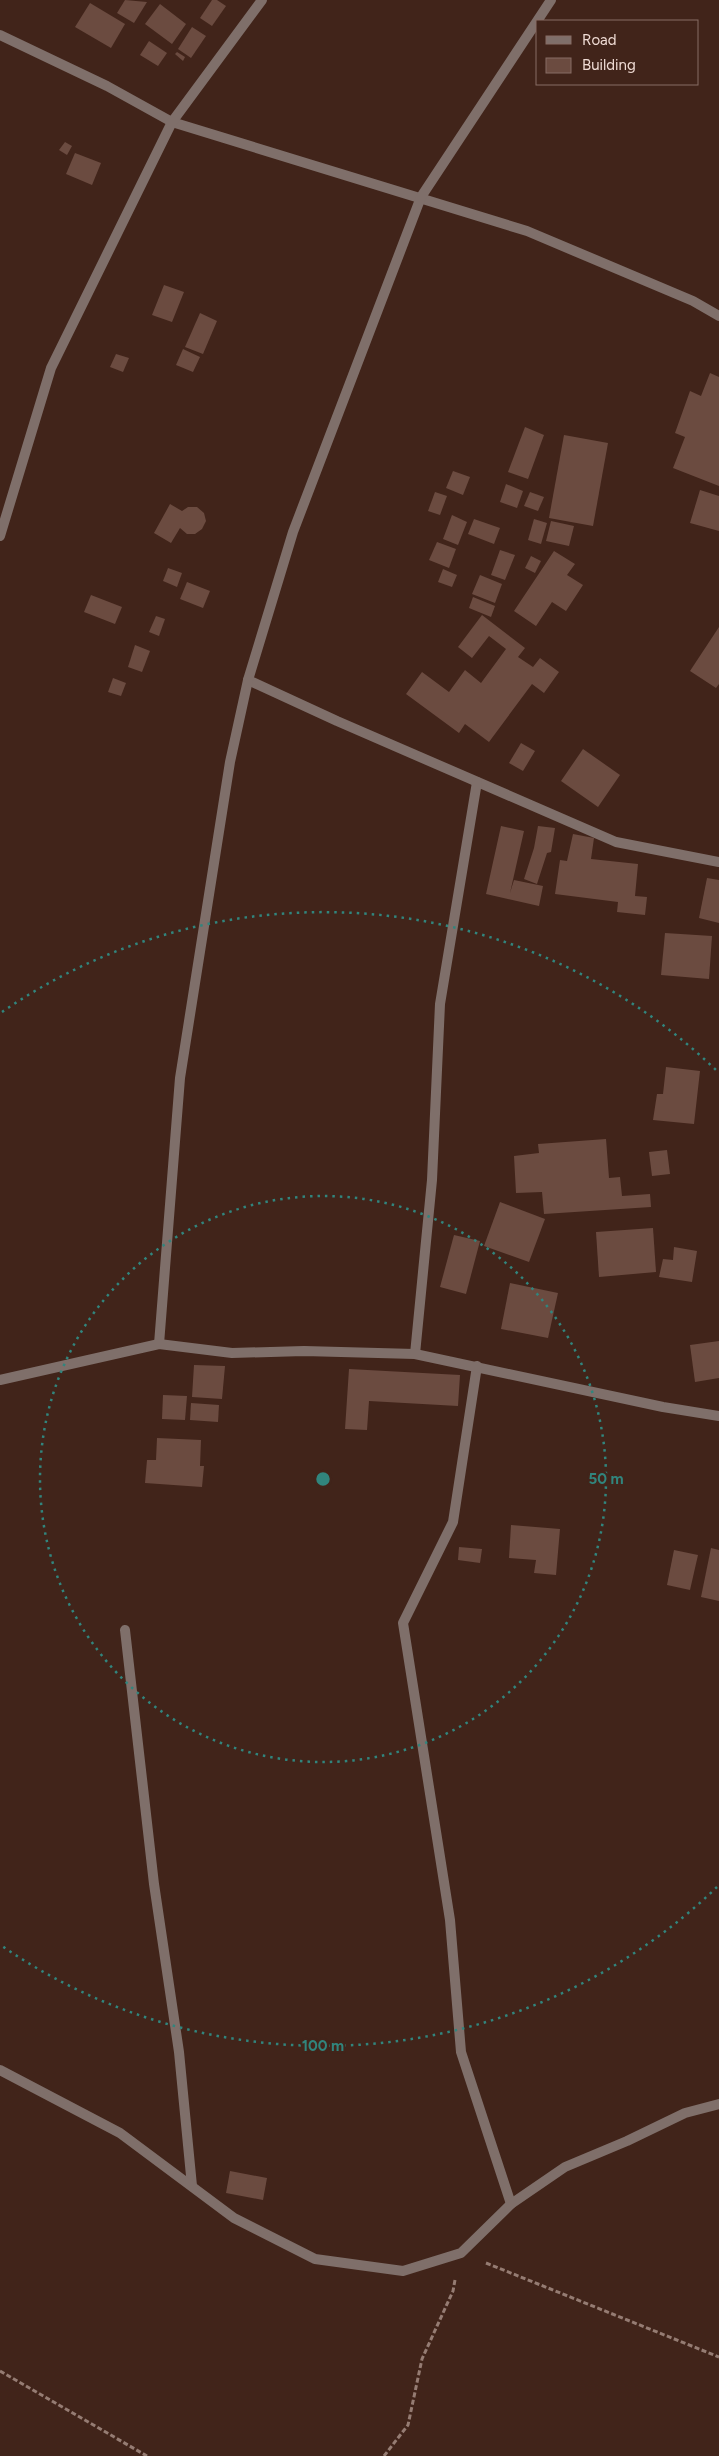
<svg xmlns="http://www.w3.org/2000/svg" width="719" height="2456" font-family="Figtree,sans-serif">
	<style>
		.building { fill: #6b4b40 }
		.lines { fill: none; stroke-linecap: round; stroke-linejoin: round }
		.path { stroke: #957c73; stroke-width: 3; stroke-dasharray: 5 2.5; stroke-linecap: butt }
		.minor { stroke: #7f6f6a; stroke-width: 10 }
		.ring { fill: none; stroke: #31857d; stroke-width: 2.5; stroke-dasharray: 2.5 5 }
		.centre { fill: #31857d; stroke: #41241a; stroke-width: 2.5 }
		.ring-label { font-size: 15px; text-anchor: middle; font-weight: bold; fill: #31857d; stroke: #41241a; stroke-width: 4.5; stroke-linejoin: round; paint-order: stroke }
	</style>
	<rect width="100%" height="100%" fill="#41241a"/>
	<g class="building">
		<path d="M125,0L147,2L134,23L117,13Z"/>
		<path d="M212,0H217L226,6L212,26L200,18Z"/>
		<path d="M90,3L125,24L111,48L75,27Z"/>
		<path d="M160,4L186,24L172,44L145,24Z"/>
		<path d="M192,27L206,36L191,58L178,49Z"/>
		<path d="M149,41L167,53L158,66L140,55Z"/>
		<path d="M177,52L185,57L183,61L175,54Z"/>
		<path d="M65,142L72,146L67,155L59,150Z"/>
		<path d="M75,153L101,163L92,185L66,174Z"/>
		<path d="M164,285L184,292L172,322L152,315Z"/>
		<path d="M200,313L217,321L203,354L185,347Z"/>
		<path d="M183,349L200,357L193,372L176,365Z"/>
		<path d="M116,354L129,358L123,372L110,367Z"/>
		<path d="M710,373L719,377V486L673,468L685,437L675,433L690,391L701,396Z"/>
		<path d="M525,427L544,435L528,479L508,472Z"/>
		<path d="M564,435L608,443L593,526L549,518Z"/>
		<path d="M453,471L470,477L463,495L446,488Z"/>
		<path d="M506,484L523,491L517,508L500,502Z"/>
		<path d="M700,490L719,496V531L690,523Z"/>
		<path d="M435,492L447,496L440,515L428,511Z"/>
		<path d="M530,492L544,497L538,511L524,506Z"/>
		<path d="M170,504L182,511L188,507H197L204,513L206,521L202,529L195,534H187L180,528L171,543L154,533Z"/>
		<path d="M452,515L467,522L458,545L443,539Z"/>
		<path d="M474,519L500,528L494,544L468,534Z"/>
		<path d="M534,519L547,523L541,544L528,540Z"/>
		<path d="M551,521L574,526L569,546L546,541Z"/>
		<path d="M437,542L456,549L449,568L429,560Z"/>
		<path d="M500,550L515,555L505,580L491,575Z"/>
		<path d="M554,551L575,564L567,575L583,585L566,611L552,602L536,626L514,611Z"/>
		<path d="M531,556L541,561L535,573L525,568Z"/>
		<path d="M168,568L182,573L177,587L163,581Z"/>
		<path d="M443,569L457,575L452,587L438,582Z"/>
		<path d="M480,575L502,584L495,603L472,594Z"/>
		<path d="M187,582L210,591L203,608L180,599Z"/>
		<path d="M91,595L122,607L115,624L84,612Z"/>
		<path d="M473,597L495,606L491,617L469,608Z"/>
		<path d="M482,615L525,648L518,657L533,667L540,658L559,672L544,693L532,684L489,742L465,724L459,733L406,694L422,672L449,692L465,670L481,683L506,649L489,636L472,658L458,647Z"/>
		<path d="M156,616L165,619L159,636L149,632Z"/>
		<path d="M719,627V684L716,688L690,671Z"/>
		<path d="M135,645L150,651L142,672L128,667Z"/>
		<path d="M113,678L126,683L121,696L108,692Z"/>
		<path d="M521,743L535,751L523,771L509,763Z"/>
		<path d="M583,749L620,775L598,807L561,781Z"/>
		<path d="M501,826L524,831L510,893L514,880L543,886L539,906L486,894Z"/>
		<path d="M538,826L555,828L551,852L547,853L537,884L524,879L534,848Z"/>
		<path d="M573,834L594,838L591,859L638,864L635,896L647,897L645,915L617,912L618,902L555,894L560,860L567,861Z"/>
		<path d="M707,878L719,880V923L699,918Z"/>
		<path d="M665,933L712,936L709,979L661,975Z"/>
		<path d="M666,1067L700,1071L694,1124L653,1120L657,1094H663Z"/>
		<path d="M606,1139L609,1178L620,1177L622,1196L650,1194L651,1207L544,1214L542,1192L516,1193L514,1156L539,1153L538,1144Z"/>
		<path d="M667,1150L670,1174L652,1176L649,1152Z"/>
		<path d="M500,1202L545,1219L529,1262L484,1246Z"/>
		<path d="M653,1228L656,1272L599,1277L596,1232Z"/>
		<path d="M454,1235L480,1241L466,1294L440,1287Z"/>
		<path d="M674,1247L697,1251L692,1282L659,1277L663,1259L673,1260Z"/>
		<path d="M510,1283L558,1293L548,1338L501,1329Z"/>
		<path d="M719,1341V1378L695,1382L690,1345Z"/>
		<path d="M194,1365L225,1366L222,1399L192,1397Z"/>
		<path d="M349,1369L460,1375L458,1406L369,1401L367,1430L345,1429Z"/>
		<path d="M163,1395L187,1396L185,1420L162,1419Z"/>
		<path d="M191,1403L219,1405L218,1422L190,1420Z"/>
		<path d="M157,1438L201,1440L200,1466H204L202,1487L145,1483L147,1460H156Z"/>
		<path d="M511,1525L560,1529L556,1575L534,1573L536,1560L509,1558Z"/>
		<path d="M459,1547L482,1549L480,1563L458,1560Z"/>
		<path d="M711,1548L719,1550V1601L701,1597Z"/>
		<path d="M674,1550L698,1555L690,1590L667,1585Z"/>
		<path d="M230,2171L267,2178L263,2200L226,2193Z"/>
	</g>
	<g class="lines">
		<g class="path">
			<path d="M486,2263L719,2357"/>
			<path d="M0,2371L147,2456"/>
			<path d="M384,2456L408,2425L422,2359L453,2291L455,2280"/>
		</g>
		<g class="minor">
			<path d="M0,35L107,86L172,122L527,231L693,301L719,316"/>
			<path d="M0,536L51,368L172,122L262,0"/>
			<path d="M248,680L337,721L616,842L719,862"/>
			<path d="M159,1344L180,1078L230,762L248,680L293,532L421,197L551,0"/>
			<path d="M415,1354L432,1180L440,1004L477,782"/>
			<path d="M477,1366L453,1522L403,1623L450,1920L461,2052L511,2204"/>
			<path d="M0,1380L159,1344L232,1353L304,1351L415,1354L663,1407L719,1416"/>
			<path d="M125,1630L154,1884L179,2052L192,2186"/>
			<path d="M0,2070L120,2133L234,2218L315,2259L403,2271L461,2253L511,2204L565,2167L627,2141L685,2113L719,2104"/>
		</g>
	</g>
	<g class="ring">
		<circle cx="323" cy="1479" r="283"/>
		<path d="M717 1887A567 567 0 0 1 2 1946M2 1012A567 567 0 0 1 717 1071"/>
	</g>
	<circle cx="323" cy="1479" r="8" class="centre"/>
	<g class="ring-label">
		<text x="606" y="1484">50 m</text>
		<text x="323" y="2051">100 m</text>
	</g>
	<rect x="536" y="20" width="162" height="65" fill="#41241a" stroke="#876d64"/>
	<rect x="546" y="36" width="25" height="8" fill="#7f6f6a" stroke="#876d64"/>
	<text x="582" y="45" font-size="15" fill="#efdbd4">Road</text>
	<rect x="546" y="58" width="25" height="15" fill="#6b4b40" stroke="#876d64"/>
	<text x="582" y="70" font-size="15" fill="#efdbd4">Building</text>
</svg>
